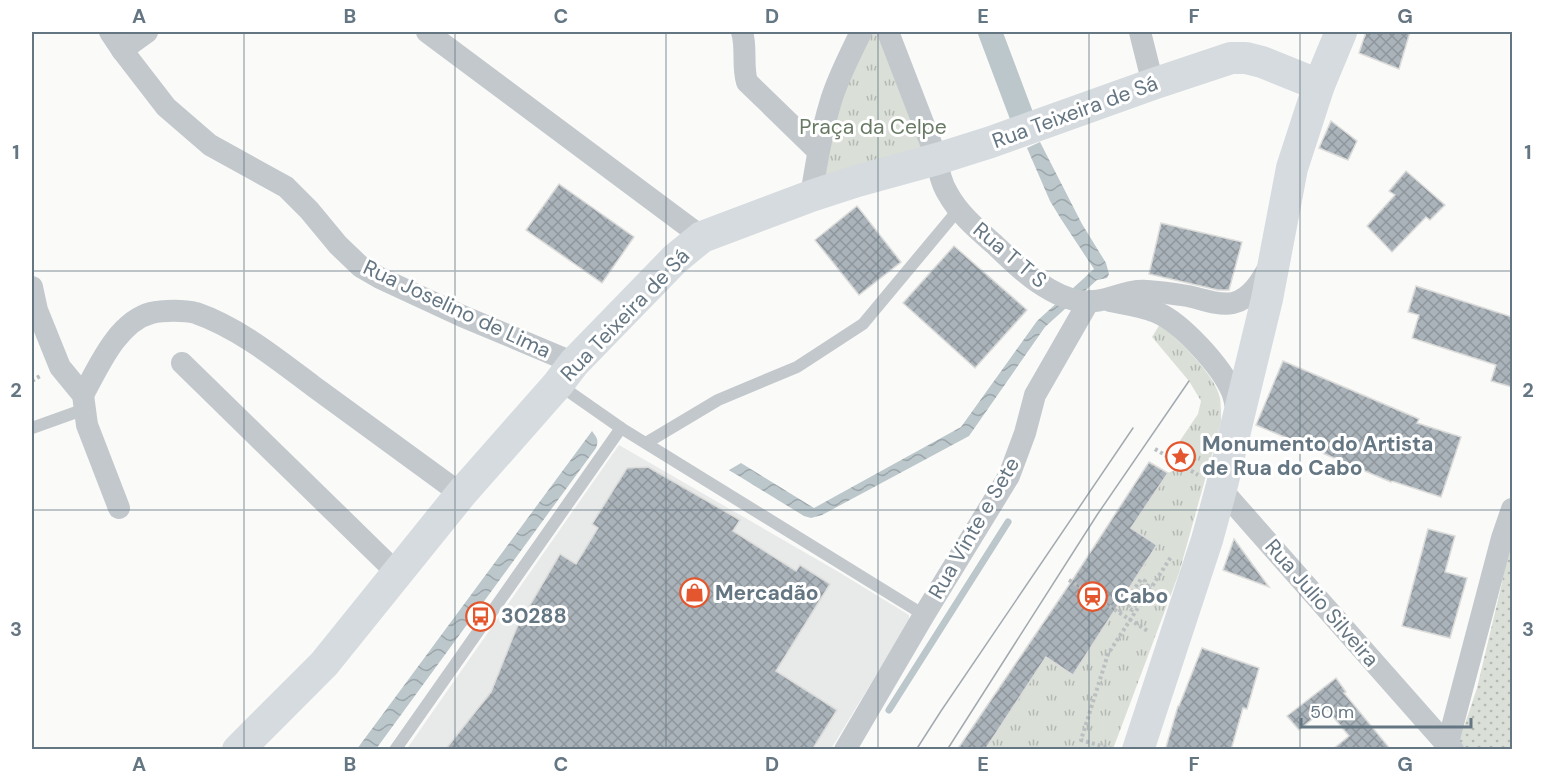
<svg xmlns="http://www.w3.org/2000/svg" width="1544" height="781" font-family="'DM Sans',sans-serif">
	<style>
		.built { fill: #e8e9e9 }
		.grass { fill: url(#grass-dots) }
		.park { fill: url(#park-tufts) }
		.water { fill: url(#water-waves) }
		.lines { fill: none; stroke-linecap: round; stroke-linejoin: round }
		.stream { stroke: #bbc7cb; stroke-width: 7 }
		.canal { stroke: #bbc7cb; stroke-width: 24 }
		.building { fill: url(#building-cross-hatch); stroke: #dcdcda; stroke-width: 1.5 }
		.path { stroke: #bbbfc2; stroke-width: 4; stroke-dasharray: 3 3; stroke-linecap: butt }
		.lane { stroke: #c3c8cc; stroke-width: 12 }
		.street { stroke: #c3c8cc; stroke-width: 22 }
		.secondary { stroke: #d6dbdf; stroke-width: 32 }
		.tram { stroke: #a2aab0; stroke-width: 1.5 }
		.grid { fill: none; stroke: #657683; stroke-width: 1.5; stroke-opacity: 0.55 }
		.labels { text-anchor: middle; stroke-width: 6; stroke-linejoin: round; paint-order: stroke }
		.street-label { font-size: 21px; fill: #657683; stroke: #fff }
		.park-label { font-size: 21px; fill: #687a64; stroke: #fff }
		.poi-label { font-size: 21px; font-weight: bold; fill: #657683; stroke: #fff; text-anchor: start }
		.neatline { fill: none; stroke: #657683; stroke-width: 2 }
		.grid-label { font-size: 20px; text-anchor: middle; font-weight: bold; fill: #657683 }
	</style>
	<defs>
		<pattern id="grass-dots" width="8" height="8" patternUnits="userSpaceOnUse" patternTransform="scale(1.5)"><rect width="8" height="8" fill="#dadfd7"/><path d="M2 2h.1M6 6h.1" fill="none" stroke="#b4b9b4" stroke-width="1.8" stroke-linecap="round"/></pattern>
		<pattern id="park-tufts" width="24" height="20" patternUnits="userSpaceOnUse" patternTransform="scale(1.5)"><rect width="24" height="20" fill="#dadfd7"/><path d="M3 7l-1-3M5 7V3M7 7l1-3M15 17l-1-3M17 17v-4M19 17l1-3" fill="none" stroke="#b4b9b4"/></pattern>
		<pattern id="water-waves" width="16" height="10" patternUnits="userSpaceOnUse" patternTransform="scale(1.5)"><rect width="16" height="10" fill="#bbc7cb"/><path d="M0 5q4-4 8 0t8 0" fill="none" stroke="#9ca6aa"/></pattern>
		<pattern id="building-cross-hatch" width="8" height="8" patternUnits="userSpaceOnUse" patternTransform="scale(1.5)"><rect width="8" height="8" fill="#aab3b9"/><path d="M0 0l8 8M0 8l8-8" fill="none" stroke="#8e969c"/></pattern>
	</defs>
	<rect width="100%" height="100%" fill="#fafaf8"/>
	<path class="built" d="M619,445L837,571L909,615V621L831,749L406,750Z"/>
	<path class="grass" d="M1512,506V749H1461L1456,742L1465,724L1477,688L1502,583Z"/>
	<g class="park">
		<path d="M863,32H888L937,159L811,196Z"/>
		<path d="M1160,324C1178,340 1215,374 1220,398C1221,405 1221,414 1221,422L1179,573L1113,749L985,750L1046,657L1073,674L1157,545L1131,528L1168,473L1175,470L1178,463L1169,457L1198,414L1201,401L1189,381L1152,337Z"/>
	</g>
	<g class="water">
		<path d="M1040,142L1082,224L1106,263L1109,274L1107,278L1097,280L1045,327L969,436L822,515L811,518L804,516L729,470L741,463L814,508L961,427L1037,321L1094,269L1061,219L1050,201L1027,148Z"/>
		<path d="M592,431C597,438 599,440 596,448L376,749H357Z"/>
	</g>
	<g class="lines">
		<path class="stream" d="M889,710L1008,522"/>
		<path class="canal" d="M990,32L1022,117"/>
	</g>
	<g class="building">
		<path d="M1366,32H1410L1399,69L1359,53Z"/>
		<path d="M1331,121L1357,141L1348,160L1319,148Z"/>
		<path d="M1406,171L1445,205L1430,220L1426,217L1392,252L1367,226L1395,195L1389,191Z"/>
		<path d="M559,184L634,237L602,283L526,230Z"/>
		<path d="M857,206L901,262L859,295L815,240Z"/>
		<path d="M1161,223L1242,242L1229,290H1218L1149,274Z"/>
		<path d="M954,246L1027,310L975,368L903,303Z"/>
		<path d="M1416,286L1512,317V387L1491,381L1496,365L1412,338L1419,315L1408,312Z"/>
		<path d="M1283,361L1419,419L1417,423L1461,437L1441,497L1392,481L1391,482L1256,425Z"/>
		<path d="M1149,462L1168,473L1131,528L1157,545L1073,675L1046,657L985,750H957L1071,582Z"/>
		<path d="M648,467L740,520L733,531L796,571L800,565L830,584L776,671L837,710L812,750H445L491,692L517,627L560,554L576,564L598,528L592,524L627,468Z"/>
		<path d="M1428,529L1455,536L1445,572L1467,578L1450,638L1402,626Z"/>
		<path d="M1234,539L1269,587L1223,570Z"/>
		<path d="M1202,648L1259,668L1247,709L1243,708L1231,750H1175L1166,747L1178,706H1179Z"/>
		<path d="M1336,678L1346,692L1344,693L1391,750H1332L1349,736L1326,708L1299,730L1287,716Z"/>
	</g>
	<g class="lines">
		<g class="path">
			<path d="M32,381L40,376"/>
			<path d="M1155,449L1198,475"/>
			<path d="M1069,580L1149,632"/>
			<path d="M1119,612L1141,579L1145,581L1128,607L1132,610L1149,584L1152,586"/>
			<path d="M1112,749L1081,740L1108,654L1171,557"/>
		</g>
		<g class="lane">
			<path d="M558,384L621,428L924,615"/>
			<path d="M32,428L85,409"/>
			<path d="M646,443L718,400L797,367L863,324L958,210"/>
			<path d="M395,750L621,428"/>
		</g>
		<g class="street">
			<path d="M110,32L122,50L166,107L210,145L286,187L309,210L338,245L361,267L380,278L462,316L574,363"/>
			<path d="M427,32L702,237"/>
			<path d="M742,32C747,48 742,66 747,82L818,151"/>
			<path d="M888,32L937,159C939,171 941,183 948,194C959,214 977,229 994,244C1008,257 1022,272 1039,283C1051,291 1066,299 1080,301C1103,305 1124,289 1147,291C1161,292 1175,294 1188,296C1202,299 1218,306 1233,303C1251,299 1262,280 1270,265"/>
			<path d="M1140,32L1153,84"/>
			<path d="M122,50L147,32"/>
			<path d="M811,196C816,165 821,134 830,104C837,79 850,55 861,32"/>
			<path d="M32,287L37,310L60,367L83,395L87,425L119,508"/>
			<path d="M1110,301C1125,304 1141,306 1156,312C1181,322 1222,367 1232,392C1235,399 1236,408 1237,415"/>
			<path d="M182,363L397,573"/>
			<path d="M83,395C98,368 117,322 151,313C163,310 185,310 196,313C239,328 277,359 313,386C362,422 411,458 461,494"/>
			<path d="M1221,489L1447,745L1453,750"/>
			<path d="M845,750L924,615L1009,476L1025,433L1035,395L1089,301"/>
			<path d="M1446,750L1502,538L1512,509"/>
		</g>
		<g class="secondary">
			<path d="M238,750L324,664L461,494L558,384L574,363L675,259L702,237L811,196L857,181L937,159L991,142L1153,84L1231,58H1246L1262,62L1319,85"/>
			<path d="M1138,750L1207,540L1221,489L1267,299L1292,168L1319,85L1341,32"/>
		</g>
		<g class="tram">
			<path d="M916,750L941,711L1133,428"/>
			<path d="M947,750L1097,515L1189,381"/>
		</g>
	</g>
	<path class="grid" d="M244,32V750M455,32V750M666,32V750M878,32V750M1089,32V750M1300,32V750M32,271H1512M32,510H1512"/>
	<defs>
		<symbol id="sight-ring" viewBox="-11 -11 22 22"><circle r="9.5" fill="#fff" stroke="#e4572e" stroke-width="1.5"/><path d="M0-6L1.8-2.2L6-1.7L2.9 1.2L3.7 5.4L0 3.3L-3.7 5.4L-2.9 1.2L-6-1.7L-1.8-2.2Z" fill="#e4572e"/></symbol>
		<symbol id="shop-ring" viewBox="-11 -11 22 22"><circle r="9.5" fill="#fff" stroke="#e4572e" stroke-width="1.5"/><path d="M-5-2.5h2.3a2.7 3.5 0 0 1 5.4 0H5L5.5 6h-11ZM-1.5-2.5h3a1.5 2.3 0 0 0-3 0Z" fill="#e4572e"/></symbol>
		<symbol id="station-ring" viewBox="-11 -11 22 22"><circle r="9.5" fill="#fff" stroke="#e4572e" stroke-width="1.5"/><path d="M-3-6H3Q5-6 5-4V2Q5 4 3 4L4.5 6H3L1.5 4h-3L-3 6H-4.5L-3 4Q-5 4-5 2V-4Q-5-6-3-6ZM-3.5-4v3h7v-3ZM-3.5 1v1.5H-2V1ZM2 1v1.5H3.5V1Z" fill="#e4572e"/></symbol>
		<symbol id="bus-ring" viewBox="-11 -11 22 22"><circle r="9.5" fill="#fff" stroke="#e4572e" stroke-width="1.5"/><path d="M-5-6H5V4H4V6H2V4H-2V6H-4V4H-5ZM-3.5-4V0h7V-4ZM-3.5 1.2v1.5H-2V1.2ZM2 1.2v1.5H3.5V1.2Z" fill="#e4572e"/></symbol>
	</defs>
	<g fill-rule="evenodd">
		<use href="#sight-ring" x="1164" y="440" width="33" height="33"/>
		<use href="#shop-ring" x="678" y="576" width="33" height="33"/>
		<use href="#station-ring" x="1076" y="580" width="33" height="33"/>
		<use href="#bus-ring" x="464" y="600" width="33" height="33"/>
	</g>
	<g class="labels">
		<g class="street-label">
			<text transform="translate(1075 112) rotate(-20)" y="7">Rua Teixeira de Sá</text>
			<text transform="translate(1010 255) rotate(40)" y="7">Rua T T S</text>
			<text transform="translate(457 309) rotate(25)" y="7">Rua Joselino de Lima</text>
			<text transform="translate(625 315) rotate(-46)" y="7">Rua Teixeira de Sá</text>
			<text transform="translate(974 528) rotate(-60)" y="7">Rua Vinte e Sete</text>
			<text transform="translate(1322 603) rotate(49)" y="7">Rua Julio Silveira</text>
		</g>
		<g class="park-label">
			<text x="873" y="134">Praça da Celpe</text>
		</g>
		<g class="poi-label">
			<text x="1202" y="451">Monumento do Artista<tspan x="1202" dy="24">de Rua do Cabo</tspan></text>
			<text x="715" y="600">Mercadão</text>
			<text x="1114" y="603">Cabo</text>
			<text x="501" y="623">30288</text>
		</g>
	</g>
	<rect width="1544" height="781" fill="none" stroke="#ffffff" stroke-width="66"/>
	<path d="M1301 718v9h170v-9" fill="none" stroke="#657683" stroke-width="3"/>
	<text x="1310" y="718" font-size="18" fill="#657683" stroke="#ffffff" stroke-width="4.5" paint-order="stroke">50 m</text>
	<rect x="33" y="33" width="1478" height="715" class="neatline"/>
	<g class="grid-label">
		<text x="139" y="23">A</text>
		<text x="350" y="23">B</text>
		<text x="561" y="23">C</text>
		<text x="772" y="23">D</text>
		<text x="983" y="23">E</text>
		<text x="1194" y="23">F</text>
		<text x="1405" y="23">G</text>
		<text x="16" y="159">1</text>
		<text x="1528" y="159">1</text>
		<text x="16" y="397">2</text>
		<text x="1528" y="397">2</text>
		<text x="16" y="636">3</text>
		<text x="1528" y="636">3</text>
		<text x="139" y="771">A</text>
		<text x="350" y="771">B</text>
		<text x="561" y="771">C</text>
		<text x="772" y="771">D</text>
		<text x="983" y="771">E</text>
		<text x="1194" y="771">F</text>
		<text x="1405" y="771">G</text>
	</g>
</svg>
